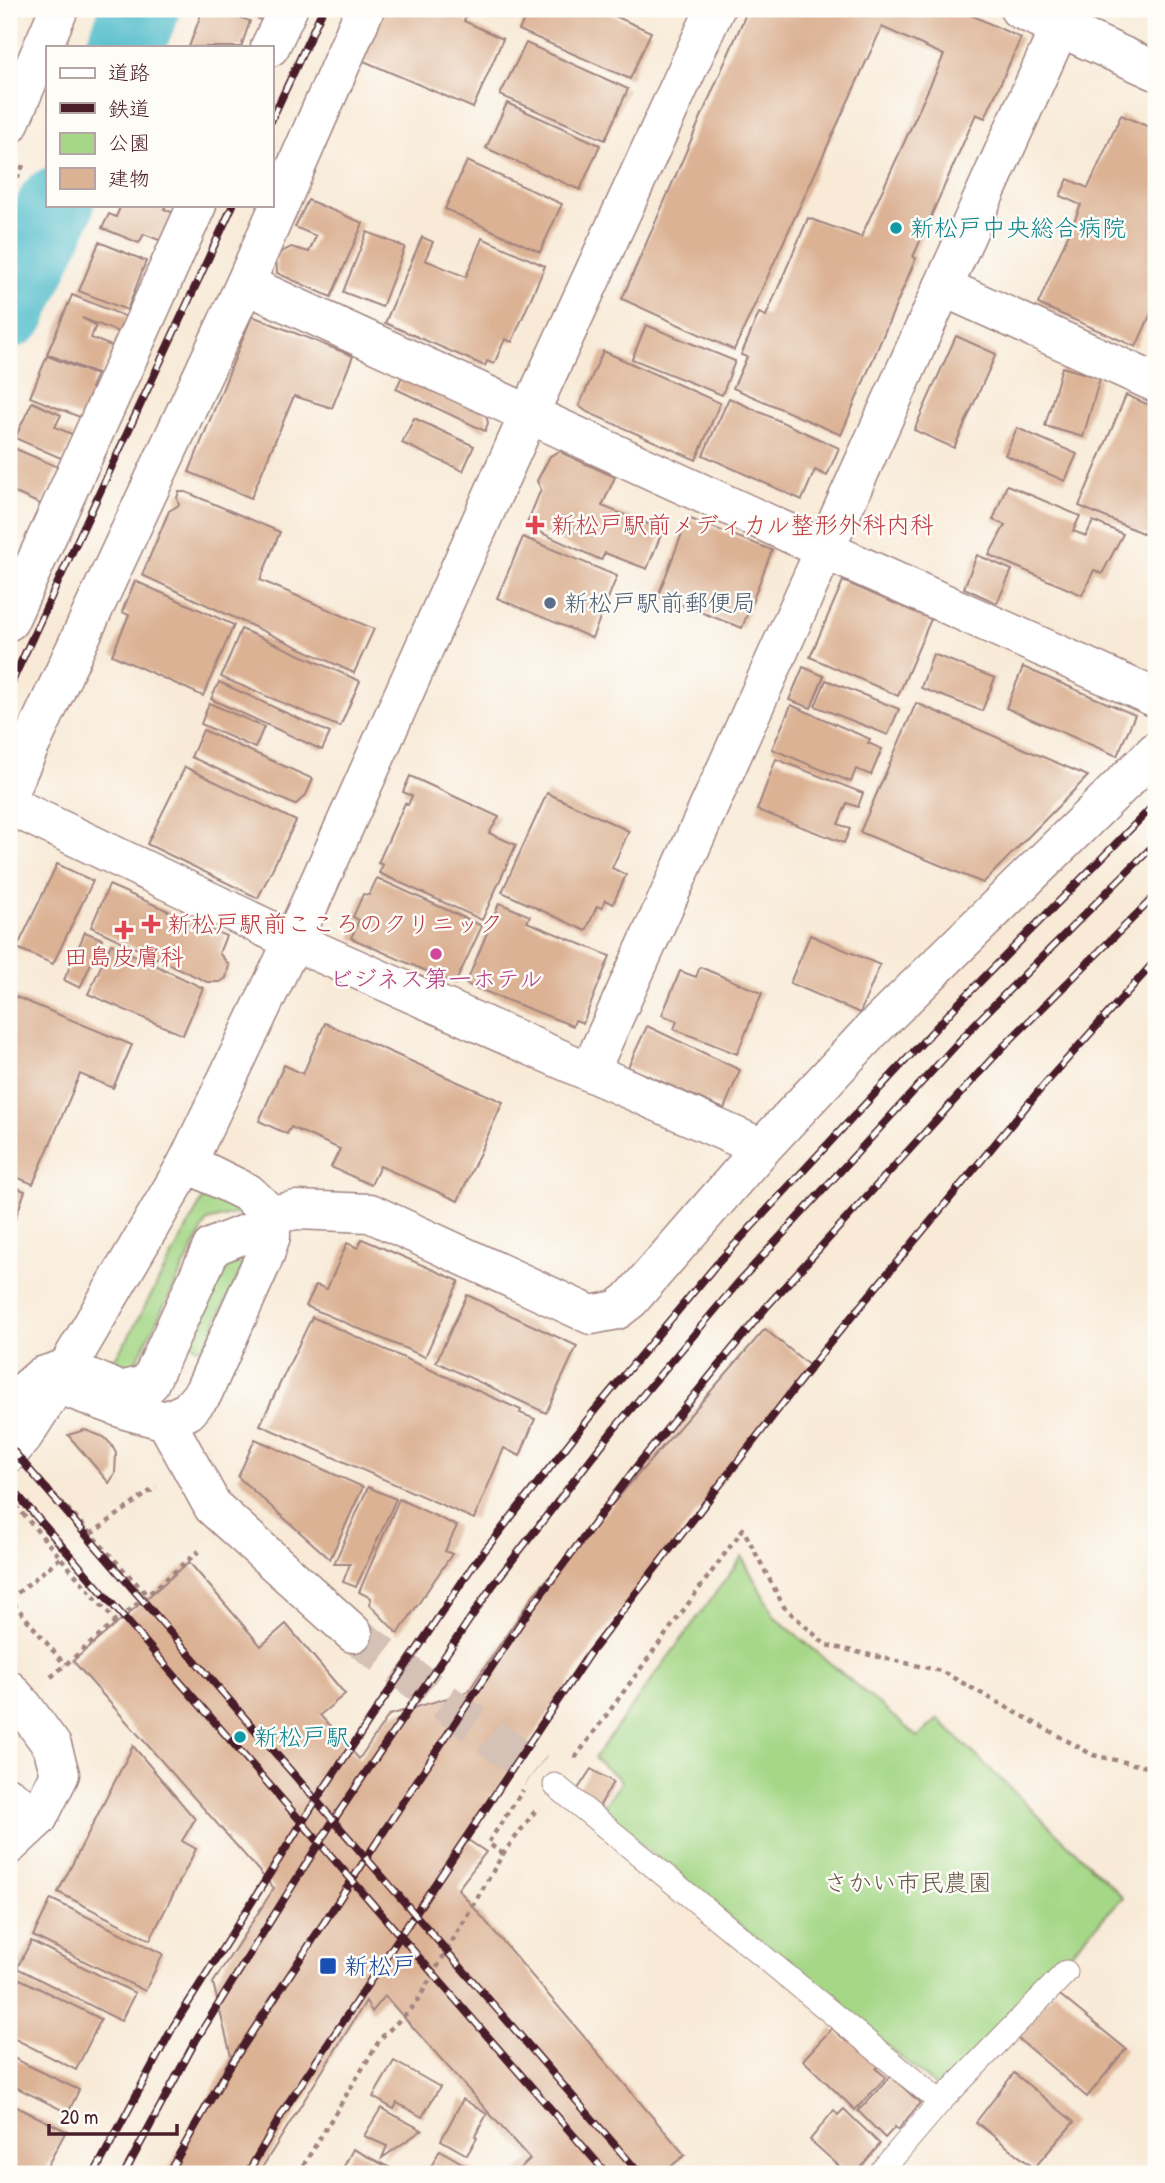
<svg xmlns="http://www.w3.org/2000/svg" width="1165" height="2183" font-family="'Patrick Hand','Klee One',sans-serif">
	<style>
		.green { fill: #a5d787; stroke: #787b59; stroke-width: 2 }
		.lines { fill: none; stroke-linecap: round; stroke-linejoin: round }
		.river { stroke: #50bccb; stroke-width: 77 }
		.building { fill: #dcb294 }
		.street-tunnel { stroke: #d5c1b5; stroke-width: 38; stroke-dasharray: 38 19; stroke-linecap: butt }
		.lane-casing { stroke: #a18481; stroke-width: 25 }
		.street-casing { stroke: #a18481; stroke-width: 41 }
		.secondary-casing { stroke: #a18481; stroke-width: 41 }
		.path { stroke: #a18481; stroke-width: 4.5; stroke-dasharray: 5 5; stroke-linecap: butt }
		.lane { stroke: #fff; stroke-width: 23 }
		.street { stroke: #fff; stroke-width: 38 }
		.secondary { stroke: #fff; stroke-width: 38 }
		.rail-casing { stroke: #4a1f2b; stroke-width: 8 }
		.rail { stroke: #fdfcf7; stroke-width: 5; stroke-dasharray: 16; stroke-linecap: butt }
		.culture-dot { fill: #0f9aa8; stroke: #fdfcf7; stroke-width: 2.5 }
		.health-dot { fill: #e0444e; stroke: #fdfcf7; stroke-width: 2.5 }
		.service-dot { fill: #5c6f8a; stroke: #fdfcf7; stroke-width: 2.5 }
		.hotel-dot { fill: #d1479c; stroke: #fdfcf7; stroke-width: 2.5 }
		.transit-dot { fill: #1a4fb4; stroke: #fdfcf7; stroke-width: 2.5 }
		.labels { text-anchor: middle; stroke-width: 5; stroke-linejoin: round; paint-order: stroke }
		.culture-label { font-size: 24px; fill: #0d838f; stroke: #fdfcf7; text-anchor: start }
		.health-label { font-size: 24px; fill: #be3a42; stroke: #fdfcf7; text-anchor: start }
		.service-label { font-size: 24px; fill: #4e5e75; stroke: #fdfcf7; text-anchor: start }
		.hotel-label { font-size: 24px; fill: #b23c85; stroke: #fdfcf7 }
		.park-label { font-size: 24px; fill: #655647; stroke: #fdfcf7 }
		.transit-label { font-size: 24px; fill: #164399; stroke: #fdfcf7; text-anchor: start }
	</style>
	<rect width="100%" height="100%" fill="#fdfcf7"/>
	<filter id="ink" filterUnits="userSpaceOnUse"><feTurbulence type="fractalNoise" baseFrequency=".0143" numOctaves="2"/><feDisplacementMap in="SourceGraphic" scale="14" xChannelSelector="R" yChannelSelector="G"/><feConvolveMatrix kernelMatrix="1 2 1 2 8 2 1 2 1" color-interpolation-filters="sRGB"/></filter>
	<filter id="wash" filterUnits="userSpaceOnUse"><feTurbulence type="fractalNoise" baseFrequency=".00686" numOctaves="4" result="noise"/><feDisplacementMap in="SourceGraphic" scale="28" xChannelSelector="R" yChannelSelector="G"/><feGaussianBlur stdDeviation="1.57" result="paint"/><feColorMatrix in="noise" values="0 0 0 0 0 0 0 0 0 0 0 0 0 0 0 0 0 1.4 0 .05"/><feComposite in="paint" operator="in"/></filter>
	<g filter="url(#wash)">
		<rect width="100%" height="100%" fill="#f8ead7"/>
		<g class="green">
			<path d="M207,1191L256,1219L235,1214L207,1221L127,1380L107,1370L128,1338Z"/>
			<path d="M233,1250L242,1251L247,1257L204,1347L197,1348L187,1339L217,1273Z"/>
			<path d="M742,1557L775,1617L918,1737L938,1719L1123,1897L941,2090L600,1811L622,1781L594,1758Z"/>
		</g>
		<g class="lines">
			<g class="river">
				<path d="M125,47L141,9"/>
				<path d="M9,310L56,205"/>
			</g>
		</g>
		<g id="blocks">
			<g class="building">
				<path d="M203,9H215L250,21L241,47H189Z"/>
				<path d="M238,9H271L267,23Z"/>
				<path d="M381,9H456L467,14L464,21L503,39L473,108L359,59Z"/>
				<path d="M529,9H599L651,32L630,79L519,30Z"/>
				<path d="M748,9H958L1021,38L985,118L976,114L913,257L916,258L841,435L733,388L747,357L741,355L759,313L766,316L808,218L861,237L944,55L882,27L734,350L622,299Z"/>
				<path d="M526,43L628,89L605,140L500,95Z"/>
				<path d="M507,103L600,145L580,190L486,148Z"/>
				<path d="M1121,115L1156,130V302L1136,347L1038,304L1081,205L1060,196L1068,179L1088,188Z"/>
				<path d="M467,161L562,204L540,252L445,209Z"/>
				<path d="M308,200L363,223L331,297L277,273L276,255L291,247L309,252L316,236L295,227Z"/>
				<path d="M121,205H166L164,209L176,214L164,242L144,234L139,243L102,228L109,214L116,217Z"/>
				<path d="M367,232L405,247L382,307L343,292Z"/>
				<path d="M422,237L433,242L425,260L466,277L482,238L545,266L512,342L505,339L494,364L487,361L485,366L385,323Z"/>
				<path d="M99,242L146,261L127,310L79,291Z"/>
				<path d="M72,295L127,317L121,333L82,318L96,325L91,338L112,346L100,375L47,354Z"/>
				<path d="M252,316L353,356L332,408L294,396L251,498L189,472Z"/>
				<path d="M646,325L735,361L722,395L632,359Z"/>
				<path d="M956,336L996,354L954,448L914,430Z"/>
				<path d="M603,351L720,403L696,460L587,412L579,406Z"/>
				<path d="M47,356L96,375L91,388L94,390L82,418L30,397Z"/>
				<path d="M1062,367L1100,378L1083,437L1045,426Z"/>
				<path d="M404,372L485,410L488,423L485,431L396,389Z"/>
				<path d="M1126,395L1156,408V539L1079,506Z"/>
				<path d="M729,398L839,448L827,476L815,470L802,500L703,455Z"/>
				<path d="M32,402L61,415L55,427L74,435L63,459L15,438Z"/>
				<path d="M414,418L474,446L463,471L402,443Z"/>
				<path d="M1017,428L1077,454L1065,481L1005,455Z"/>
				<path d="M9,446L58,467L42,505L9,490Z"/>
				<path d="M562,450V453L615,477L602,506L663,530L647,569L605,553L601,560L526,526L541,489L537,481L550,456Z"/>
				<path d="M1007,485L1080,516L1073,531L1086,536L1093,521L1123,534L1102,574L1094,570L1082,595L989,555L1005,525L993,520Z"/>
				<path d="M179,492H186L280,532L260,580L374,629L354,673L142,575L169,511L179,505L177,498Z"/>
				<path d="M688,518L772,550L742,628L658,596Z"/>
				<path d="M523,537L617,576L592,638L497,598Z"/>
				<path d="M977,555L1012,570L997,603L964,588Z"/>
				<path d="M135,581L234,625L203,696L112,655L129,615L122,612Z"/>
				<path d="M843,581L931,619L898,696L810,657Z"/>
				<path d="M241,629L360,681L340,727L221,677Z"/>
				<path d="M933,654L995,678L982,711L921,688Z"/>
				<path d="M803,667L824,676L811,708L789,700Z"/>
				<path d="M1023,667L1135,715L1117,756L1006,708Z"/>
				<path d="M826,680L899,709L888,735L815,706Z"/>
				<path d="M219,682L330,733L322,750L211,699Z"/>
				<path d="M209,703L264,727L255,748L201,724Z"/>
				<path d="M916,703L1088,776L983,883L860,832Z"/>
				<path d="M791,705L870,739L868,743L882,749L871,775L856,769L851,782L772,749Z"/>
				<path d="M203,730L313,779L306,795L295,805L191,757Z"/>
				<path d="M776,759L863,793L858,807L847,803L838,824L850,829L844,843L757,810Z"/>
				<path d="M185,767L296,821L258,898L147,844Z"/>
				<path d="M410,776L499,817L489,833L516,845L482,920L379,873L383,865L378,863L405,803L408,805L412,796L403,792Z"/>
				<path d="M547,793L629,831L612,868L626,875L613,904L605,900L602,908L597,906L586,931L502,892Z"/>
				<path d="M57,864L93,881L53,964L17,948Z"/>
				<path d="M377,878L482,926L455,984L351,938L359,920L353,917L363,894L369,895Z"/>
				<path d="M109,885L226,936L219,953L229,965L226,978L220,982H207L91,927Z"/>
				<path d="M499,903L530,916L527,922L610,956L583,1023L575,1020L573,1026L466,984Z"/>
				<path d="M85,932L102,939L80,988L64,980Z"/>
				<path d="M810,935L880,965L860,1013L790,983Z"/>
				<path d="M111,944L203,988L183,1035L88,994Z"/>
				<path d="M700,967L762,993L737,1054L674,1029L677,1021L662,1015L680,971L696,977Z"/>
				<path d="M9,994L132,1045L113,1088L80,1074L33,1184L9,1174Z"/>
				<path d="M325,1023L503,1102L458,1201L380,1166L371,1185L331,1167L340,1149L291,1127L287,1134L259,1121L284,1065L303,1074Z"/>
				<path d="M647,1026L740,1070L724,1109L628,1067Z"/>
				<path d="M9,1185L25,1191L9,1236Z"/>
				<path d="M362,1239L459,1281L425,1357L306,1306L316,1285L327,1289L347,1243L358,1248Z"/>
				<path d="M467,1295L577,1346L546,1413L436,1362Z"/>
				<path d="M312,1317L521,1410L520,1413L535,1419L520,1456L504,1448L474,1519L260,1425Z"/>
				<path d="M765,1329L811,1367L599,1638L465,1838L486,1852L458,1889L685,2155L661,2174H514L530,2159L385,1996L372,2012L366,2001L258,2174H166L231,2056L213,1983L274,1888L73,1661L189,1562L261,1646L286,1624L345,1694L320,1715L359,1759L389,1715L468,1692L534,1594Z"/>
				<path d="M85,1430L104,1437L111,1444L116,1453L115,1474L109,1483L68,1435Z"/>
				<path d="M255,1439L363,1487L330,1559L238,1477Z"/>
				<path d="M368,1487L396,1499L356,1587L343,1582L350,1564H334Z"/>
				<path d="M399,1499L457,1526L445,1551L452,1554L398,1634L370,1605L371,1598L359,1592Z"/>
				<path d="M133,1746L195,1819L182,1841L196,1849L150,1940L58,1892Z"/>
				<path d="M591,1769L613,1782L599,1807L576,1792Z"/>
				<path d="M51,1899L163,1954L145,1991L33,1936Z"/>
				<path d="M31,1941L135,1993L121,2021L17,1968Z"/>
				<path d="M20,1979L101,2019L76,2070L9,2036V2002Z"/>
				<path d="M1055,1991L1126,2049L1087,2097L1016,2037Z"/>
				<path d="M832,2028L846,2041L852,2034L882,2061L876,2069L886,2077L855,2110L803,2060Z"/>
				<path d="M9,2056L79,2090L68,2113L9,2084Z"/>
				<path d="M394,2061L440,2087L422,2117L397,2103L394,2109L373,2097Z"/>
				<path d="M1014,2073L1074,2122L1034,2168L976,2122Z"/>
				<path d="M891,2076L920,2103L898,2130L895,2127L885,2138L858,2111Z"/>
				<path d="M463,2099L487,2114L475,2136L477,2138L467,2155L441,2140Z"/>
				<path d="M9,2103L66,2131L43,2174H9Z"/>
				<path d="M381,2108L422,2130L382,2158L387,2146L364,2136Z"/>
				<path d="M844,2109L880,2144L855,2174H848L810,2140L834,2110L838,2115Z"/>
				<path d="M353,2149L392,2169L389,2174H340Z"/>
				<path d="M440,2150L475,2171L473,2174H427Z"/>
			</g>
		</g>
	</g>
	<g filter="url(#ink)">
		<use href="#blocks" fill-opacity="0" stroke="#a18481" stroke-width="2"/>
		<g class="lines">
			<path class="street-tunnel" d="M353,1633L536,1771"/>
			<defs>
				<g id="lane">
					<path d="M555,1785L940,2102L1066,1972"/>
					<path d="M879,2174L940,2102"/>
				</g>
				<g id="street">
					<path d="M1019,9L1156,71"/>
					<path d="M270,47L288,9"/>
					<path d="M9,125L59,9"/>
					<path d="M245,284L854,563L1156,698"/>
					<path d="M943,287L1156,383"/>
					<path d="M9,621L197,205"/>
					<path d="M9,791L245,284L365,9"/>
					<path d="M9,805L293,941L762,1148L870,1032L1156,751"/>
					<path d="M271,1215L296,1210L370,1213L591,1315L617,1310L630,1300L762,1148"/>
					<path d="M57,1384L129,1411L166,1421L188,1411L203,1393L262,1262L271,1236V1215L248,1193L187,1163"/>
					<path d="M9,1405L42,1376L67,1368L120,1391L149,1384L212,1247L244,1234L259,1235L266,1252"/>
					<path d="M166,1421L213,1507L353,1633"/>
					<path d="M9,1453L24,1435L64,1373"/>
					<path d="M9,1690L23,1706L52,1746L60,1774L38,1818L9,1845"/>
					<path d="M9,1797L38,1818"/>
				</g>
				<g id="secondary">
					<path d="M590,1071L1068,9"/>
					<path d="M67,1368L187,1163L293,941L529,414L715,9"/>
				</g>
			</defs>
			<use href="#lane" class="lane-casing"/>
			<use href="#street" class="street-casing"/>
			<use href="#secondary" class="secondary-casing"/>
			<g class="path">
				<path d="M9,197L24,163"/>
				<path d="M40,1479L148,1596"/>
				<path d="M9,1498L116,1622"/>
				<path d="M91,1534L156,1487"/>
				<path d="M60,1558L10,1599L65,1665"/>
				<path d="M51,1677L199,1551"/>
				<path d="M575,1758L743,1529L784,1607L826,1645L941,1671L1093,1755L1156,1769"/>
				<path d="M503,1854L488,1843L523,1790"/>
				<path d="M298,2174L381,2038L415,2005L503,1854L536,1810"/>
			</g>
			<use href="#lane" class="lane"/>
			<use href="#street" class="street"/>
			<use href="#secondary" class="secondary"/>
			<defs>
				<g id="rail">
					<path d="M271,121L323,9"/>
					<path d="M9,688L233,205"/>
					<path d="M9,1446L640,2174"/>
					<path d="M9,1485L607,2174"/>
					<path d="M94,2174L173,2027L315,1802L472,1567L595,1410L716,1265L956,1006L1156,803"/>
					<path d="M124,2174L196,2040L331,1824L493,1585L614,1429L737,1284L976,1023L1156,843"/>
					<path d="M168,2174L228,2069L529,1610L640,1462L768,1305L1000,1050L1156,895"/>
					<path d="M247,2174L289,2102L589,1654L824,1350L1043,1086L1156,960"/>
				</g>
			</defs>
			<use href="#rail" class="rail-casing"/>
			<use href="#rail" class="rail"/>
		</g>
	</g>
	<g class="culture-dot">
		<circle cx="896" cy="228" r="7"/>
		<circle cx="240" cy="1737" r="7"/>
	</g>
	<g class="health-dot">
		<path d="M531.5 514.5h7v7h7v7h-7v7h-7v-7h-7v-7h7z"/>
		<path d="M147.5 913.5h7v7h7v7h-7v7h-7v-7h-7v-7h7z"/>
		<path d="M120.5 919.5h7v7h7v7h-7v7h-7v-7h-7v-7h7z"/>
	</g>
	<circle class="service-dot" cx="550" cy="603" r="7"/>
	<circle class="hotel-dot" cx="436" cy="954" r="7"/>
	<rect class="transit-dot" x="319" y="1957" width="18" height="18" rx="3.5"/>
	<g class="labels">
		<g class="culture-label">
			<text x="910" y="236">新松戸中央総合病院</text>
			<text x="254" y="1745">新松戸駅</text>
		</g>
		<g class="health-label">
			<text x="551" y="533">新松戸駅前メディカル整形外科内科</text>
			<text x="167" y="932">新松戸駅前こころのクリニック</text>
			<text x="124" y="965" text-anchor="middle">田島皮膚科</text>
		</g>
		<g class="service-label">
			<text x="564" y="611">新松戸駅前郵便局</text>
		</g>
		<g class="hotel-label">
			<text x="436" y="987">ビジネス第一ホテル</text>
		</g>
		<g class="park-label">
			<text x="908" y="1891">さかい市民農園</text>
		</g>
		<g class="transit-label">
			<text x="344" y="1974">新松戸</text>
		</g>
	</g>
	<rect width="1165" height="2183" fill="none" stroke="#fdfcf7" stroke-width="35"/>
	<rect x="46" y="46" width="228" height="161" fill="#fdfcf7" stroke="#b5a4a5" stroke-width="2"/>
	<rect x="60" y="68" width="35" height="10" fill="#ffffff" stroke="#b5a4a5" stroke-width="2"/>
	<text x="108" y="80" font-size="21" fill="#4a1f2b">道路</text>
	<rect x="60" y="103" width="35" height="10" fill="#4a1f2b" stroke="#b5a4a5" stroke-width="2"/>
	<text x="108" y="116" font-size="21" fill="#4a1f2b">鉄道</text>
	<rect x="60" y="133" width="35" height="21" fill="#a5d787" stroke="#b5a4a5" stroke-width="2"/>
	<text x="108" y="150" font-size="21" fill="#4a1f2b">公園</text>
	<rect x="60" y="168" width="35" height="21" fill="#dcb294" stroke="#b5a4a5" stroke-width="2"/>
	<text x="108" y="186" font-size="21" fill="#4a1f2b">建物</text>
	<path d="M49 2124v10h128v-10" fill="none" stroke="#4a1f2b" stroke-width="3.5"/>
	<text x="60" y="2124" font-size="21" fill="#4a1f2b" stroke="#fdfcf7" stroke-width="5" paint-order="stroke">20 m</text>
</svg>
